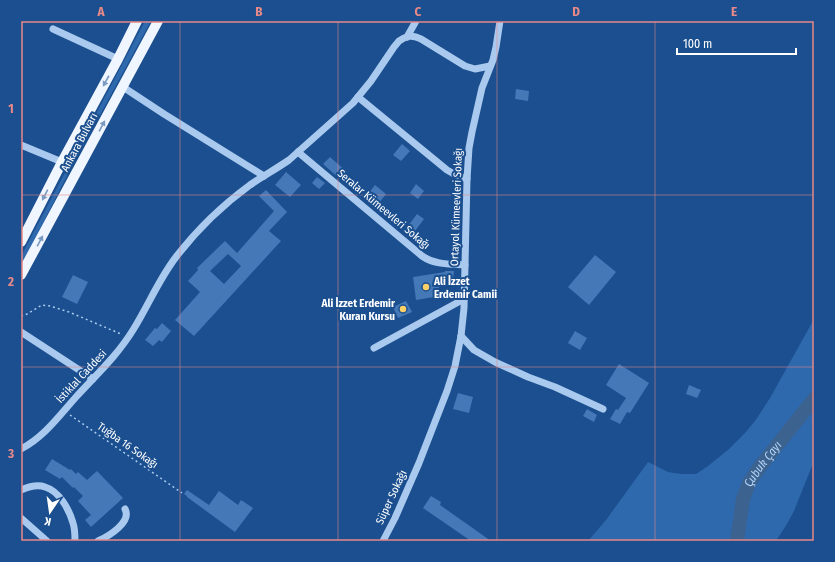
<svg xmlns="http://www.w3.org/2000/svg" width="835" height="562" font-family="'Fira Sans Condensed',sans-serif">
	<style>
		.green { fill: #2e69ad }
		.lines { fill: none; stroke-linecap: round; stroke-linejoin: round }
		.river { stroke: #3c6290; stroke-width: 14 }
		.building { fill: #4478b7; fill-rule: evenodd }
		.path { stroke: #a9c9ee; stroke-width: 1.5; stroke-dasharray: 2 3; stroke-linecap: butt }
		.minor { stroke: #a9c9ee; stroke-width: 7 }
		.major { stroke: #f0f6ff; stroke-width: 10 }
		.oneway { fill: #7b9ac1 }
		.grid { fill: none; stroke: #e88989; stroke-width: 1; stroke-opacity: 0.55 }
		.poi-dot { fill: #ffd166; stroke: #1b4f8f; stroke-width: 1.5 }
		.labels { text-anchor: middle; stroke-width: 4; stroke-linejoin: round; paint-order: stroke }
		.street-label { font-size: 11px; fill: #fff; stroke: #1b4f8f }
		.poi-label { font-size: 11px; font-weight: bold; fill: #fff; stroke: #1b4f8f; text-anchor: start }
		.water-label { font-size: 12px; font-style: italic; fill: #b5d3f5; stroke: #1b4f8f }
		.neatline { fill: none; stroke: #e88989; stroke-width: 1.5 }
		.grid-label { font-size: 13px; text-anchor: middle; font-weight: bold; fill: #e88989 }
	</style>
	<rect width="100%" height="100%" fill="#1b4f8f"/>
	<g class="green">
		<path d="M145,21H151L69,172L21,266V256Z"/>
		<path d="M814,319V461L794,511L787,524L776,541H588L606,520L648,462L668,472L682,474H696L708,466L729,449L744,434L755,421L770,398Z"/>
	</g>
	<g class="lines">
		<path class="river" id="s1" d="M737,541L743,499L749,483L759,468L814,399"/>
	</g>
	<g class="building">
		<path d="M516,89L529,91L528,101L515,99Z"/>
		<path d="M402,144L410,151L401,161L393,155Z"/>
		<path d="M330,157L347,172L340,179L323,164Z"/>
		<path d="M286,172L301,185L290,197L275,185Z"/>
		<path d="M317,177L325,183L319,189L312,183Z"/>
		<path d="M416,184L424,191L418,199L410,193Z"/>
		<path d="M375,185L386,194L379,203L368,194Z"/>
		<path d="M266,190L287,212L269,231L281,241L194,336L175,320L200,292L188,281L198,270L197,268L225,241L237,253L274,211L259,196ZM228,254L241,266L224,284L210,271Z"/>
		<path d="M417,214L424,219L412,235L405,230Z"/>
		<path d="M595,255L616,272L589,305L568,287Z"/>
		<path d="M445,271H454L453,279L438,278L440,296L416,300L413,277L445,272Z"/>
		<path d="M73,275L88,282L77,304L62,297Z"/>
		<path d="M406,301L412,312L398,318L393,307Z"/>
		<path d="M162,323L171,331L162,342L159,340L153,346L145,340L155,328L157,329Z"/>
		<path d="M575,331L587,338L580,350L568,343Z"/>
		<path d="M619,364L649,383L630,413L627,412L620,424L610,419L616,409L618,410L626,398L606,385Z"/>
		<path d="M689,385L701,390L697,398L686,394Z"/>
		<path d="M458,393L473,397L469,413L453,409Z"/>
		<path d="M587,409L597,415L594,422L583,416Z"/>
		<path d="M52,459L70,470L71,469L76,474L78,472L87,480L97,471L123,498L91,527L85,520L91,515L78,501L83,496L74,487L73,488L62,477L60,479L45,470Z"/>
		<path d="M187,490L209,505L219,491L238,505L241,500L253,508L235,532L187,497V496L184,494Z"/>
		<path d="M431,496L441,502L440,505L491,541H471L423,508Z"/>
	</g>
	<g class="lines">
		<g class="path">
			<path d="M21,316L27,314L42,305L50,306L69,312L121,334"/>
			<path d="M70,415L182,493"/>
		</g>
		<g class="minor">
			<path d="M53,29L118,59"/>
			<path d="M407,37L416,21"/>
			<path d="M123,87L164,114L264,176"/>
			<path d="M358,97L447,170L454,174L467,179"/>
			<path d="M21,145L62,162"/>
			<path d="M298,152L422,256C435,265 450,264 465,265"/>
			<path d="M21,332L93,379"/>
			<path d="M461,336L474,350L495,362L528,377L555,387L603,409"/>
			<path d="M374,348L464,299"/>
			<path d="M21,449C44,437 59,416 76,397C96,375 117,356 133,330C148,306 159,279 176,257C196,231 224,204 250,185C263,176 276,169 289,160L353,103L371,81L394,47L399,41L404,38L410,36L416,37L421,39L465,66L475,69L490,66"/>
			<path d="M21,490C28,487 37,484 45,487C59,491 69,509 73,523C75,529 75,535 75,541"/>
			<path d="M21,518L47,541"/>
			<path d="M98,541C109,536 132,522 125,509"/>
			<path d="M383,541L395,518L419,463L447,391L455,366L461,336L464,308L467,179L469,148L472,132L482,88L493,60L496,47L500,21"/>
		</g>
		<g class="major">
			<path d="M21,242L62,162L118,59L137,21"/>
			<path d="M21,275L158,21"/>
		</g>
	</g>
	<defs><path id="oneway-solid" d="M-6-.8H1V-3.2L6.5 0L1 3.2V.8H-6Z"/></defs>
	<g class="oneway">
		<use href="#oneway-solid" transform="translate(106 81) rotate(119)"/>
		<use href="#oneway-solid" transform="translate(102 126) rotate(-62)"/>
		<use href="#oneway-solid" transform="translate(45 195) rotate(117)"/>
		<use href="#oneway-solid" transform="translate(40 241) rotate(-62)"/>
	</g>
	<path class="grid" d="M180,21V541M338,21V541M497,21V541M655,21V541M21,195H814M21,367H814"/>
	<g class="poi-dot">
		<circle cx="426" cy="287" r="4"/>
		<circle cx="403" cy="309" r="4"/>
	</g>
	<g class="labels">
		<g class="street-label">
			<text transform="translate(79 142) rotate(-62)" y="4">Ankara Bulvarı</text>
			<text transform="translate(456 207) rotate(-88)" y="4">Ortayol Kümeevleri Sokağı</text>
			<text transform="translate(384 209) rotate(40)" y="4">Seralar Kümeevleri Sokağı</text>
			<text transform="translate(81 376) rotate(-47)" y="4">İstiklal Caddesi</text>
			<text transform="translate(128 445) rotate(35)" y="4">Tuğba 16 Sokağı</text>
			<text transform="translate(391 497) rotate(-65)" y="4">Süper Sokağı</text>
		</g>
		<g class="poi-label">
			<text x="434" y="285">Ali İzzet<tspan x="434" dy="13">Erdemir Camii</tspan></text>
			<text x="395" y="307" text-anchor="end">Ali İzzet Erdemir<tspan x="395" dy="13">Kuran Kursu</tspan></text>
		</g>
		<g class="water-label">
			<text dy="4" stroke="none"><textPath href="#s1" startOffset="83">Çubuk Çayı</textPath></text>
		</g>
	</g>
	<rect width="835" height="562" fill="none" stroke="#1b4f8f" stroke-width="44"/>
	<g transform="translate(50 512) rotate(193)" stroke="#1b4f8f" stroke-width="3" paint-order="stroke">
	<path d="M0-3L7 15L0 10L-7 15Z" fill="#ffffff"/>
	<text y="-6" font-size="11" font-weight="bold" text-anchor="middle" fill="#ffffff">K</text>
	</g>
	<path d="M677 48v6h119v-6" fill="none" stroke="#ffffff" stroke-width="2"/>
	<text x="683" y="48" font-size="12" fill="#ffffff" stroke="#1b4f8f" stroke-width="3" paint-order="stroke">100 m</text>
	<rect x="22" y="22" width="791" height="518" class="neatline"/>
	<g class="grid-label">
		<text x="101" y="16">A</text>
		<text x="259" y="16">B</text>
		<text x="418" y="16">C</text>
		<text x="576" y="16">D</text>
		<text x="734" y="16">E</text>
		<text x="11" y="113">1</text>
		<text x="11" y="286">2</text>
		<text x="11" y="458">3</text>
	</g>
</svg>
